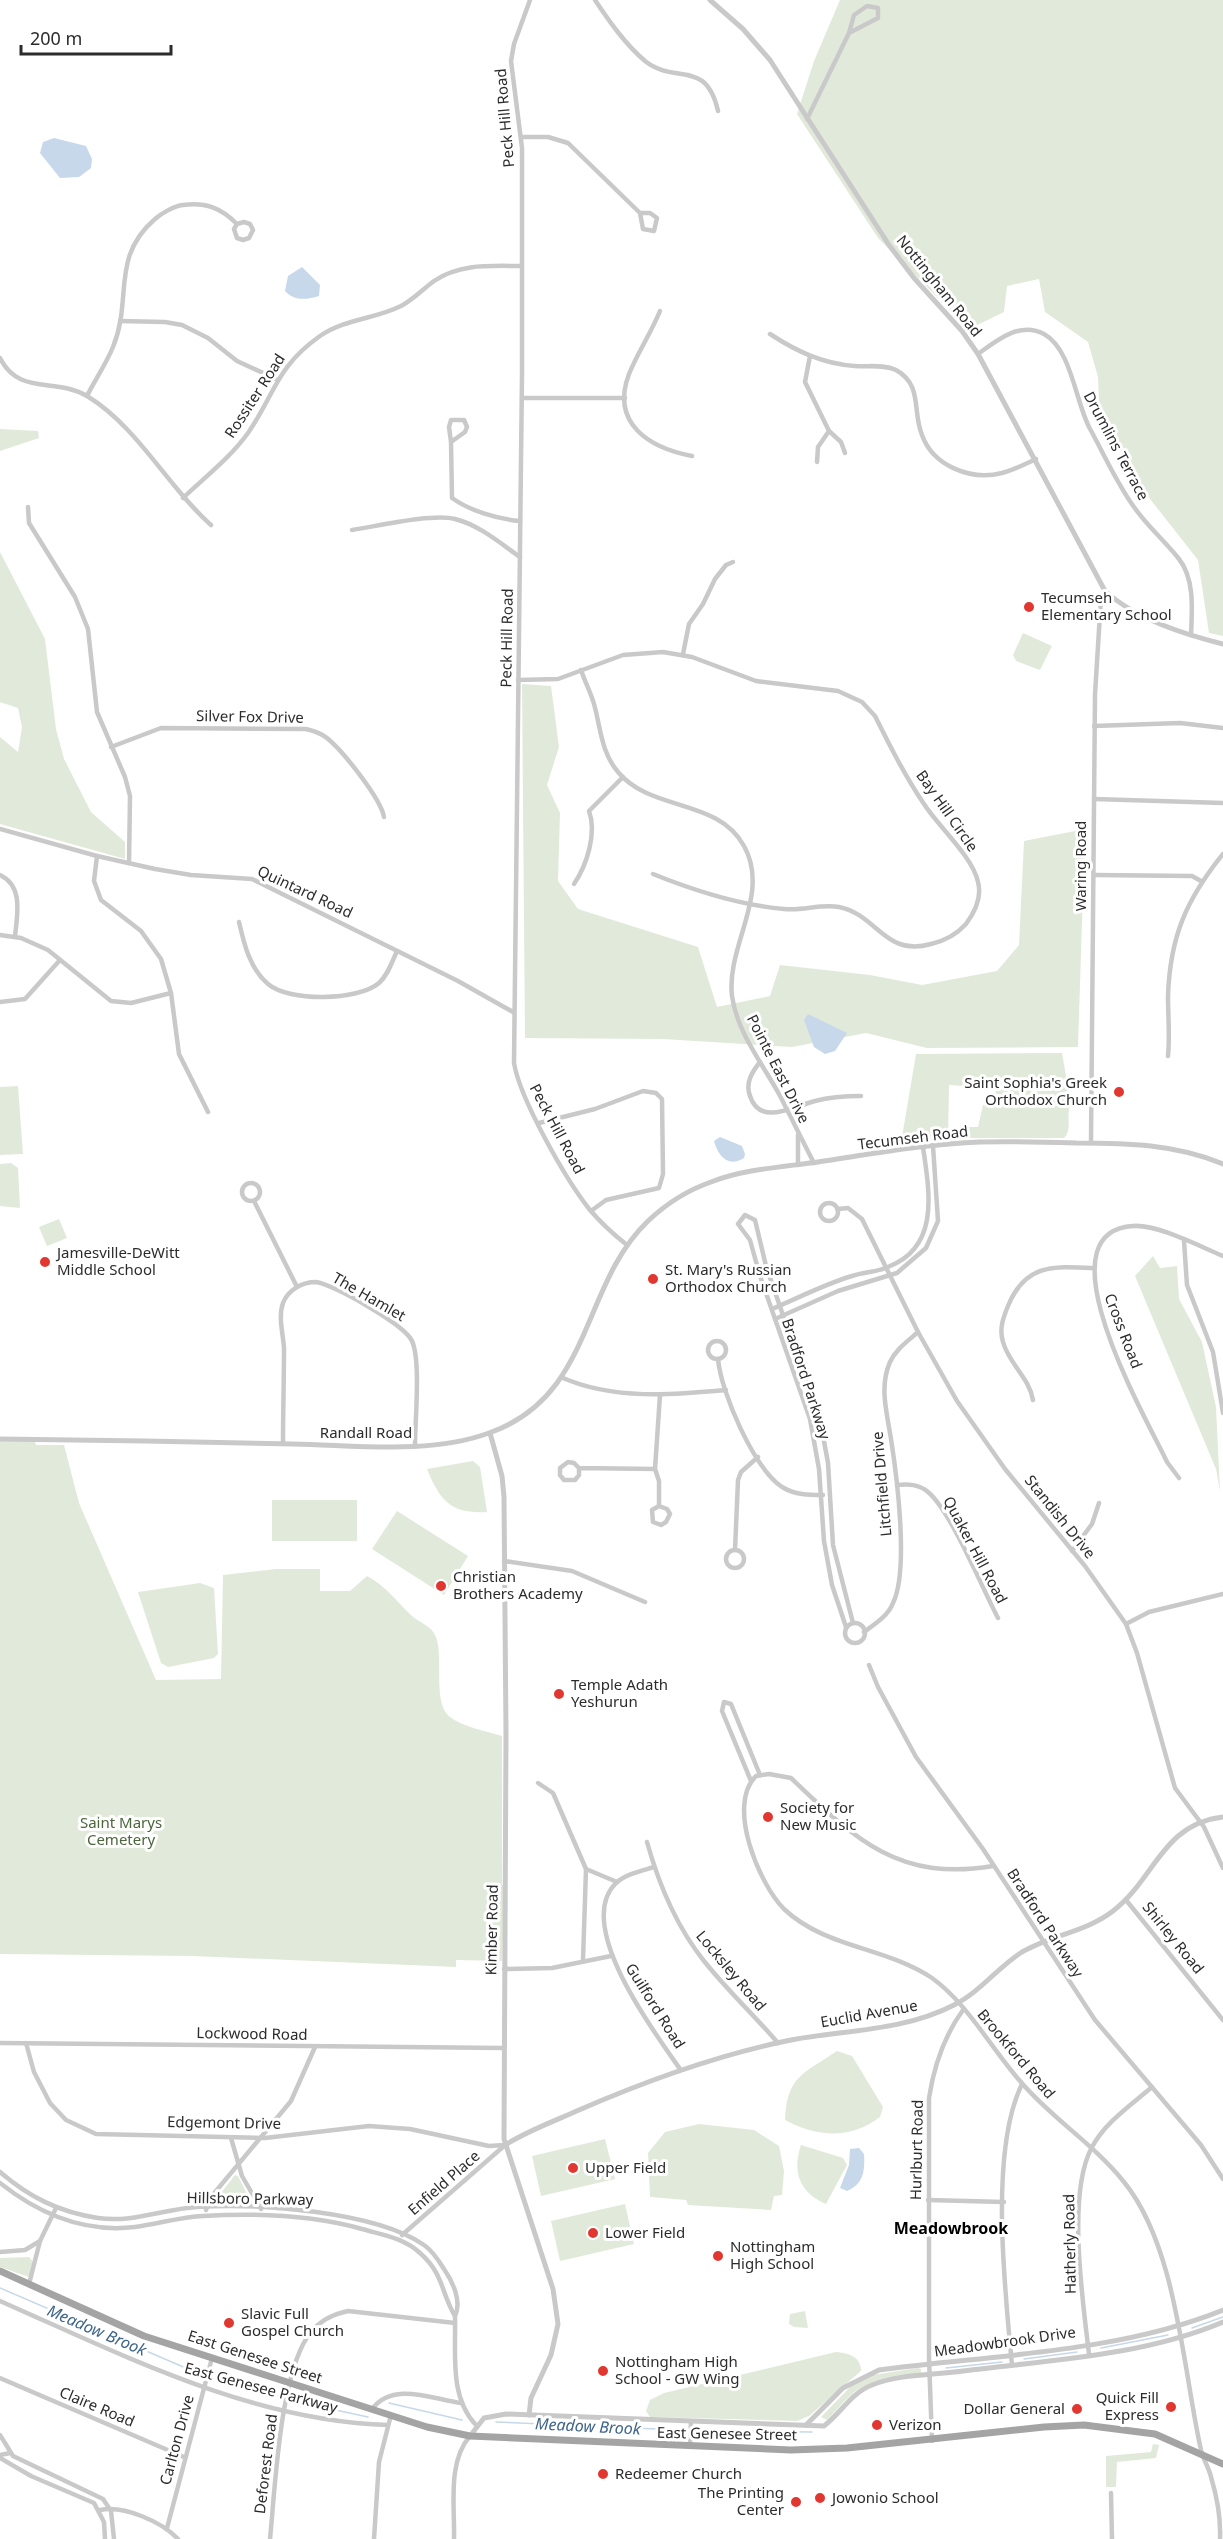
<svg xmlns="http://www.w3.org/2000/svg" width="1223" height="2539" font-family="'Noto Sans',sans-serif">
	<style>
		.green { fill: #e1eada }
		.water { fill: #c6d8ea }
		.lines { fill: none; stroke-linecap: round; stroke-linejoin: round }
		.stream { stroke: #c6d8ea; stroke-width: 1.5 }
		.minor { stroke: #c9c9c9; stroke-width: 4.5 }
		.tertiary { stroke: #c9c9c9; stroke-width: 5 }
		.primary { stroke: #a4a4a4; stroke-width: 7 }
		.poi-dot { fill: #e03831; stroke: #fff; stroke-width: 2 }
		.labels { text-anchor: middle; stroke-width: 6; stroke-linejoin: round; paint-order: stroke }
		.street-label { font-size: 15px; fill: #2c2c2c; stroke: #fff }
		.poi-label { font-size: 15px; fill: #2c2c2c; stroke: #fff; text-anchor: start }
		.park-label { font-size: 15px; fill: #4b663b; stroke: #fff }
		.neighbourhood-label { font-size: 16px; font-weight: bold; fill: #000; stroke: #fff }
		.water-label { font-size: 16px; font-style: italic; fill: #3d648b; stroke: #fff }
	</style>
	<rect width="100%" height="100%" fill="#fff"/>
	<g class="green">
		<path d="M840,0H1223V636L1209,633L1198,560L1132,476L1099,405L1098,377L1088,342L1045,312L1039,279L1007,286L1004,312L969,329L878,238L797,114L814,61Z"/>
		<path d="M0,429L38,431L39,438L0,451Z"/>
		<path d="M0,552L45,639L56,729L64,759L91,812L125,842V859L0,824V737L18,752L22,727L18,708L0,702Z"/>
		<path d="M1023,633L1052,646L1040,670L1016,661L1013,655Z"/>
		<path d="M522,684L551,686L559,747L547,785L560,813L558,881L578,909L698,947L717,1007L770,996L780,965L870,975L922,985L997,971L1019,945L1024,841L1085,829L1078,1047L927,1048L866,1033L792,1047L663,1039L525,1038Z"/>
		<path d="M1062,1053L1071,1104C1065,1115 1073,1129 1064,1138H962L961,1127H978L983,1105H995L996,1088L949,1085L948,1140L901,1143L916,1054Z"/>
		<path d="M18,1086L23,1154L0,1155V1087Z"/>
		<path d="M11,1163L18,1168L20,1208L0,1206V1164Z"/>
		<path d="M59,1219L67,1238L47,1246L39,1227Z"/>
		<path d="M1153,1256L1160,1268L1177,1266L1179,1299L1202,1342L1216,1407L1220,1491L1216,1469L1135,1276Z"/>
		<path d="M0,1439H34L36,1445H64L79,1503L156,1680L221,1679L223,1575L276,1569H320V1591H350L367,1576C386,1586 397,1602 412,1616C420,1623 432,1626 436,1637C444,1657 432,1704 450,1717C463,1727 486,1731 502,1736V1885H505L502,1961L456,1960V1967L192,1956L0,1954Z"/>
		<path d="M473,1461L480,1467L487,1512C451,1514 440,1501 427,1469Z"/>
		<rect x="272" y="1500" width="85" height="41"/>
		<path d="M397,1511L468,1556L444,1595L372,1549Z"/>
		<path d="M200,1583L214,1588L218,1654L214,1658L168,1667L161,1663L138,1592Z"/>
		<path d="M837,2051L852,2056L883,2107L880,2117C850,2140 817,2137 785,2120C787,2076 803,2074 837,2051Z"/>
		<path d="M699,2124L754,2130L779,2146L784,2171L782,2195L774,2196L771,2210L688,2205L686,2200L650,2197L648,2153L665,2132Z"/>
		<path d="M605,2139L615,2179L541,2196L532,2156Z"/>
		<path d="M801,2145L843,2158L847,2165L826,2204C799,2193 792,2171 801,2145Z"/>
		<path d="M235,2175L238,2176L252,2204L249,2206H218L217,2198Z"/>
		<path d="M625,2204L634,2244L560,2261L551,2221Z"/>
		<path d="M29,2257L33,2262L29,2277L0,2267V2258Z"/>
		<path d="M805,2311L808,2328L794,2327L789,2324L790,2314Z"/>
		<path d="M836,2352C849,2353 861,2357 861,2371L809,2416L797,2421L650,2417L646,2411L650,2400L664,2393Z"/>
		<path d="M918,2368L921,2369V2374C897,2378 868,2378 850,2396C842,2403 835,2412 827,2420L821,2417L852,2385L872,2375Z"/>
		<path d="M1153,2444L1159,2445L1156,2458L1117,2462L1116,2487H1106V2456L1151,2452Z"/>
	</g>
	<g class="water">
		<path d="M54,138L86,146L92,159L91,168L79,177L60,178L40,153L43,142Z"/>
		<path d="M302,267L320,285L319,296C306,300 294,301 285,291L288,276Z"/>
		<path d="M808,1014L847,1033L835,1051L825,1054L814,1047L804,1020Z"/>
		<path d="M720,1137L742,1146L745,1154L744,1158C728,1168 718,1156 714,1141Z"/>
		<path d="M859,2148L864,2154C865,2170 864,2184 847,2191L840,2188L849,2165L850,2149Z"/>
	</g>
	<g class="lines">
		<g class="stream">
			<path d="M0,2288L195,2372"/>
			<path d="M1192,2328L1223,2317"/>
			<path d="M1101,2348L1168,2335"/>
			<path d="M1024,2359L1077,2352"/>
			<path d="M946,2368L1002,2362"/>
			<path d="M217,2378L278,2396"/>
			<path d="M294,2401L368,2417"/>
			<path d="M389,2403L462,2420"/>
			<path d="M496,2422L680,2430"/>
			<path d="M705,2431L812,2432"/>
		</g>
		<g class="minor">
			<path d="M530,0L514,44L511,61L522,148V375L514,1063C520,1099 566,1180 590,1210C601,1223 613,1234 627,1245"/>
			<path d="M595,0C609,21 625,44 645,61C675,85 706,58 718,111"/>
			<path d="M807,119L849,33L854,15L867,6L878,8V18L849,33"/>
			<path d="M521,137H548L568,143L640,213L643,229L654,231L657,218L650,213H640"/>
			<path d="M660,311C651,333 638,352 629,374C610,424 650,448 692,456"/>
			<path d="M120,321L165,322L182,325L208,338L237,361L276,379"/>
			<path d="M770,334C796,351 823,364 855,366C868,367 884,364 896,370C923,385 912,411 922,435C933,466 971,481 1002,473C1014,470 1025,464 1036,459"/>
			<path d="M978,354C997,340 1020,321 1044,334C1071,349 1075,399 1089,427C1104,454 1116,482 1134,507C1147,526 1165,541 1179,559C1195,579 1192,611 1191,635"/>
			<path d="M810,356L805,382L829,431"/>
			<path d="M0,358C19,396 55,377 87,396C138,427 167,486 211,525"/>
			<path d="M87,396C95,380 106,364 113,347C133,298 110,258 155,219C162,213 174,206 183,205C206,202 221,208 237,224L244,222L250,224L253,230L249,238L243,240L237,238L234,229L237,224"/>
			<path d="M522,398H625"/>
			<path d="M451,442L449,427L451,420H464L467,427L465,432L451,442L452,498C470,511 498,519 520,521"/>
			<path d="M817,462L818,447L829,431L841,442L845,453"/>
			<path d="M183,498C205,477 230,458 248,433C275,394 276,367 320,336C345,319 375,319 401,306C413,300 423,289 434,281C460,263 491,266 522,266"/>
			<path d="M28,507L29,523L75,597L88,629L97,712L125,777L130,796L129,863"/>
			<path d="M352,530C378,526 433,513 455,519C479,525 500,543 520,557"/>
			<path d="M683,654L689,624L703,604L715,579L726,565L733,562"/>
			<path d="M581,670C585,682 591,693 594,704C601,729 601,752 618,772C651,812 718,798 744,846C771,894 726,946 732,996C737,1032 762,1063 779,1094C791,1117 802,1140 814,1163"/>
			<path d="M518,680L558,679L623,655L663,652L692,657L756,681L838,691L862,702L875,716C890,746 905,776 924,804C938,826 973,857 978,882C982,897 975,912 966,924C957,934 944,941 931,944C884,957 878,915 839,907C820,904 803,911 784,909C738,905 695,891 653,874"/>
			<path d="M1094,726L1180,723L1223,728"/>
			<path d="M111,747L161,728L306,729C314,731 321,733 327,738C343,751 381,799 384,817"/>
			<path d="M1094,799L1223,803"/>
			<path d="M0,829L97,856L155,869L191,875L252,879L458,981L513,1012"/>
			<path d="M97,856L94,881L101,900L141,931L161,959L171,993L179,1054L208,1112"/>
			<path d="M0,875C24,886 17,916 15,936"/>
			<path d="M1094,875L1192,876L1201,881"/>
			<path d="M574,884C587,865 597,833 589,811L623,777"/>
			<path d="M239,922C244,944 250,969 268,984C289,1002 358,1001 379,983C388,975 392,962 397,951"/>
			<path d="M0,935L21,938L48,950L111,1001L131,1003L171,993"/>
			<path d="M0,1002L25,999L60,960"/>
			<path d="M1168,1056C1170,1036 1168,1016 1168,996C1170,937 1186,900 1223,854"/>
			<path d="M760,1062C752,1072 745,1083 750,1096C760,1127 794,1106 815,1101C830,1097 845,1096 861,1096"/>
			<path d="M539,1123L595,1109L643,1091L656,1093L662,1099L663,1174L659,1188L606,1200L591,1211"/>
			<path d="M1091,1143L1095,694L1101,598L1105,591"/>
			<path d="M798,1165V1135"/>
			<circle cx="251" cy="1192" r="9"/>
			<path d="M254,1201L297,1287"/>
			<circle cx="829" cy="1212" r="9"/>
			<path d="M838,1209L848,1208L862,1219L918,1332L957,1401L1005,1469L1085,1566L1126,1624L1137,1653L1175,1788L1204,1827L1223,1868"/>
			<path d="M1184,1241L1187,1285L1213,1352L1223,1413"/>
			<path d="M772,1309C798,1298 825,1284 852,1276C864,1272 877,1272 888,1267C941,1247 929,1190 923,1147"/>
			<path d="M775,1319L838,1291L897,1273L926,1248L938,1221L933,1146"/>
			<circle cx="717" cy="1350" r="9"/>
			<path d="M718,1359C721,1393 754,1468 782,1487C795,1495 809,1495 823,1495"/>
			<path d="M563,1378C614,1400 672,1395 726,1390"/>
			<path d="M1033,1400C1029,1377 1009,1364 1003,1342C999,1329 1003,1318 1008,1306C1025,1264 1053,1266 1093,1268"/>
			<path d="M283,1444C283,1412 284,1380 284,1348C283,1333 278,1317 283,1303C288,1290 302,1282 316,1282C333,1284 405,1325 412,1341C421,1361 415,1420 415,1445"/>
			<path d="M579,1468V1475L575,1480H564L560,1475V1468L568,1462L574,1463L579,1468L655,1469"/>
			<path d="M1179,1478L1167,1462C1149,1423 1037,1232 1133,1226C1157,1224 1199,1246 1223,1256"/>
			<path d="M897,1485C908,1484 919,1484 928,1492C951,1511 982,1588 998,1618"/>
			<path d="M659,1506L667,1509L670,1514L666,1522L661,1525L653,1522L652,1510L659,1506V1481L655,1469L660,1395"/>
			<path d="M735,1550L738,1480L741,1472L758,1457"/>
			<circle cx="735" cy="1559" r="9"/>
			<path d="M1072,1551L1092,1524L1099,1503"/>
			<path d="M504,1561L572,1571L645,1602"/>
			<circle cx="855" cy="1633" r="10"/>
			<path d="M1126,1624L1149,1612L1223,1594"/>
			<path d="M846,1627L832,1585L824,1541L819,1469L810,1419L760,1276L750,1240L738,1224L745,1215L755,1220L766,1266L821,1425L828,1463L833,1545L853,1623"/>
			<path d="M864,1632C875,1624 888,1616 893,1603C909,1570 897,1477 891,1439C887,1413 879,1387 890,1362C896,1349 908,1341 918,1332"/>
			<path d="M869,1665L878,1687L916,1757L983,1849L1095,2020L1201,2145L1223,2179"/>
			<path d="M751,1781L722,1711L724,1702L731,1704L760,1775"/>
			<path d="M538,1783L553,1793L586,1869L583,1960"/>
			<path d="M647,1842C659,1885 676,1926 704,1961C727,1990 754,2015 778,2043"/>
			<path d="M993,1866C898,1882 855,1839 791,1778L769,1774L756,1776C726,1805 759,1884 784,1909C825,1948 886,1947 932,1978C967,2003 991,2048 1020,2081C1051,2118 1094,2144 1124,2182C1177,2247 1183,2370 1201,2450C1203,2459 1209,2468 1211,2477C1217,2497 1221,2518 1220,2539"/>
			<path d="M654,1867C641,1871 626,1874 616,1883C573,1925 655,2033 680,2069"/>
			<path d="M586,1869L617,1882"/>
			<path d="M1126,1900L1223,2020"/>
			<path d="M504,1969L552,1968L611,1956"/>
			<path d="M0,2043L503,2048"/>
			<path d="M26,2043L34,2072L50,2103L66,2120L96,2134L265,2138L369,2126L410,2129L489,2146L505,2145"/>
			<path d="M231,2138L242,2176L261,2209"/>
			<path d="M0,2172C29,2197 59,2212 98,2218C133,2223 163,2209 197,2207C256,2203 375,2211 424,2245C433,2251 439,2261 444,2269C453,2282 462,2302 455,2316C456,2353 449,2397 476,2425"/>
			<path d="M0,2183C39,2214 85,2233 135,2227C158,2224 180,2217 203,2216C254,2213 312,2215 362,2229C383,2235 404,2238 420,2253C444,2274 441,2293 455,2316"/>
			<path d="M928,2200L1004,2202"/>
			<path d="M206,2210L211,2197L291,2101L315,2047"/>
			<path d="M402,2235L504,2146"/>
			<path d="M0,2252L25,2250L40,2241"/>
			<path d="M29,2284L40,2241L56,2208"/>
			<path d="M0,2301C123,2355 251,2421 388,2425"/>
			<path d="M1089,2354C1083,2302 1067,2196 1091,2149C1104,2123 1131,2105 1152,2087"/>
			<path d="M1012,2365C1005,2290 989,2151 1022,2084"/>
			<path d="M0,2378L184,2457"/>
			<path d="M372,2409C393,2381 432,2399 461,2403"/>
			<path d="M0,2435L13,2456L103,2499L111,2511L114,2539"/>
			<path d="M932,2441L929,2358V2098C934,2066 944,2036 963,2010"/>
			<path d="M690,2447L691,2421"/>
			<path d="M0,2455L10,2453"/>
			<path d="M0,2458L31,2476L94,2503L104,2522L105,2539"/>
			<path d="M1111,2493L1112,2539"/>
			<path d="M100,2510C124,2505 162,2522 178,2539"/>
			<path d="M167,2528L212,2358"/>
			<path d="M270,2539C275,2490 280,2366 312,2331C321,2320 334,2314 348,2311L455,2323"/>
			<path d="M374,2539L379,2462L391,2415"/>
			<path d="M454,2539C455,2507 447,2462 470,2436"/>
		</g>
		<g class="tertiary">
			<path d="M710,0L743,29L770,60L889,245L914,278L962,331L978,354L1105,591C1136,619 1183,634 1223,644"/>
			<path d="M490,1433L502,1476L504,1497L506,1733L504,2139L553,2289L558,2324L551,2355L531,2398L529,2415"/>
			<path d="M0,1439C98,1440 195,1442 293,1444C356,1445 429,1455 489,1433C594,1396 580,1286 648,1221C666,1204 688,1190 711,1182C744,1169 783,1167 818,1162C872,1154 926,1144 980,1142C1012,1141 1044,1142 1076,1143C1126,1143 1176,1144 1223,1164"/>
			<path d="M505,2145C529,2130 555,2121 579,2110C648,2080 717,2055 791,2040C845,2030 904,2031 954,2005C980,1992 998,1967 1022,1952C1051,1935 1086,1932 1113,1911C1155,1879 1162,1824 1223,1817"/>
			<path d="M806,2425L843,2388L879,2370C991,2355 1117,2353 1223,2310"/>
			<path d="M470,2436L484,2418L506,2414L824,2426C841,2413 851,2393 872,2385C899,2374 934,2375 963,2371C1049,2360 1143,2356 1223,2322"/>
		</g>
		<path class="primary" d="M0,2271L144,2336L427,2427L470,2436L791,2450L847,2448L1044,2427L1084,2425L1155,2434L1223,2464"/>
	</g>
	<g class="poi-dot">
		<circle cx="1029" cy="607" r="6"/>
		<circle cx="1119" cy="1092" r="6"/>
		<circle cx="45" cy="1262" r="6"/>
		<circle cx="653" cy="1279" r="6"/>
		<circle cx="441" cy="1586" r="6"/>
		<circle cx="559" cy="1694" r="6"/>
		<circle cx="768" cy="1817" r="6"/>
		<circle cx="573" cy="2168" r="6"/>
		<circle cx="593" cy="2233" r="6"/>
		<circle cx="718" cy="2256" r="6"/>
		<circle cx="229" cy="2323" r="6"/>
		<circle cx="603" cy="2371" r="6"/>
		<circle cx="1171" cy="2407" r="6"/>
		<circle cx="1077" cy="2409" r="6"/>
		<circle cx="877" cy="2425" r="6"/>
		<circle cx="603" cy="2474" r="6"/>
		<circle cx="820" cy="2498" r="6"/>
		<circle cx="796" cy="2502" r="6"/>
	</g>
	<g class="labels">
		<g class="street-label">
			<text transform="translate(505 118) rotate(-95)" y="5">Peck Hill Road</text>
			<text transform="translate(939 286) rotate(51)" y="5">Nottingham Road</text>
			<text transform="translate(255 396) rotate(-57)" y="5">Rossiter Road</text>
			<text transform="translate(1116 446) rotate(62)" y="5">Drumlins Terrace</text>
			<text transform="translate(507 638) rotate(-89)" y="5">Peck Hill Road</text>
			<text transform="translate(250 717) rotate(1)" y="5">Silver Fox Drive</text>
			<text transform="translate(947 811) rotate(55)" y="5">Bay Hill Circle</text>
			<text transform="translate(1081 866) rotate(-90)" y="5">Waring Road</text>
			<text transform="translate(305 892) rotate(25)" y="5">Quintard Road</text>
			<text transform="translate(778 1069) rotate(63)" y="5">Pointe East Drive</text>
			<text transform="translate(557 1129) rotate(62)" y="5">Peck Hill Road</text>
			<text transform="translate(913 1138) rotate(-7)" y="5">Tecumseh Road</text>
			<text transform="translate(369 1297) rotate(30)" y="5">The Hamlet</text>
			<text transform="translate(1123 1331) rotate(69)" y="5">Cross Road</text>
			<text transform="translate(806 1379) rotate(72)" y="5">Bradford Parkway</text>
			<text x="366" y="1438">Randall Road</text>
			<text transform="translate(882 1484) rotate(-95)" y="5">Litchfield Drive</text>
			<text transform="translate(1060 1517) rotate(51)" y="5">Standish Drive</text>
			<text transform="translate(975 1550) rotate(62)" y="5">Quaker Hill Road</text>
			<text transform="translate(1045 1923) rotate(57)" y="5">Bradford Parkway</text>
			<text transform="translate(492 1930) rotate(-89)" y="5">Kimber Road</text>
			<text transform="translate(1173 1938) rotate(51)" y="5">Shirley Road</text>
			<text transform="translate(731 1971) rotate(50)" y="5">Locksley Road</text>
			<text transform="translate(655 2006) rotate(58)" y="5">Guilford Road</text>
			<text transform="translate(869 2014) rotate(-10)" y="5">Euclid Avenue</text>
			<text transform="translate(252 2034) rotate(1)" y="5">Lockwood Road</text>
			<text transform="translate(1016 2054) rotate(50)" y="5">Brookford Road</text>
			<text transform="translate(224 2123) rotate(1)" y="5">Edgemont Drive</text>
			<text transform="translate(917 2150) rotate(-89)" y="5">Hurlburt Road</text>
			<text transform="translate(444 2183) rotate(-41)" y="5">Enfield Place</text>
			<text transform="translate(250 2199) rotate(1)" y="5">Hillsboro Parkway</text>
			<text transform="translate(1070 2244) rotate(-91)" y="5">Hatherly Road</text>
			<text transform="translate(1005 2342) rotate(-8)" y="5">Meadowbrook Drive</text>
			<text transform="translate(255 2357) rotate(18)" y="5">East Genesee Street</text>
			<text transform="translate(261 2388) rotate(15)" y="5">East Genesee Parkway</text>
			<text transform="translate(97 2407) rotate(23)" y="5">Claire Road</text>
			<text transform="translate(727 2434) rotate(1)" y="5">East Genesee Street</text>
			<text transform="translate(177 2440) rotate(-75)" y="5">Carlton Drive</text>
			<text transform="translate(266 2464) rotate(-83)" y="5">Deforest Road</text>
		</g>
		<g class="poi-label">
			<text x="1041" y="603">Tecumseh<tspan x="1041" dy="17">Elementary School</tspan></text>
			<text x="1107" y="1088" text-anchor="end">Saint Sophia's Greek<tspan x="1107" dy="17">Orthodox Church</tspan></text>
			<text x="57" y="1258">Jamesville-DeWitt<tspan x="57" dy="17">Middle School</tspan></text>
			<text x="665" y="1275">St. Mary's Russian<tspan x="665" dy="17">Orthodox Church</tspan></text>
			<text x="453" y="1582">Christian<tspan x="453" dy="17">Brothers Academy</tspan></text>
			<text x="571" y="1690">Temple Adath<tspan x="571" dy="17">Yeshurun</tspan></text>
			<text x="780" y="1813">Society for<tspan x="780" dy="17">New Music</tspan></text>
			<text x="585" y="2173">Upper Field</text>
			<text x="605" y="2238">Lower Field</text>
			<text x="730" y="2252">Nottingham<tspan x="730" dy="17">High School</tspan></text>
			<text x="241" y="2319">Slavic Full<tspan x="241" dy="17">Gospel Church</tspan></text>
			<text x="615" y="2367">Nottingham High<tspan x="615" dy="17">School - GW Wing</tspan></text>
			<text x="1159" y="2403" text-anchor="end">Quick Fill<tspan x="1159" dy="17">Express</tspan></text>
			<text x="1065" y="2414" text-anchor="end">Dollar General</text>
			<text x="889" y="2430">Verizon</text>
			<text x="615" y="2479">Redeemer Church</text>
			<text x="784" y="2498" text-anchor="end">The Printing<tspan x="784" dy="17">Center</tspan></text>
			<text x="832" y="2503">Jowonio School</text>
		</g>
		<g class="park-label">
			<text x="121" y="1828">Saint Marys<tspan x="121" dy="17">Cemetery</tspan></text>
		</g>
		<g class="neighbourhood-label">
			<text x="951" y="2234">Meadowbrook</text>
		</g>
		<g class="water-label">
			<text transform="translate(97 2330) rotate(23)" y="6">Meadow Brook</text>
			<text transform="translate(588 2426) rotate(3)" y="6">Meadow Brook</text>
		</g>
	</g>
	<path d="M21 45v9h150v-9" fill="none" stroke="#2c2c2c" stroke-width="3"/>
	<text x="30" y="45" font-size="18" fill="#2c2c2c" stroke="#ffffff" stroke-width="4.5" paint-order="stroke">200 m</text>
</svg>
